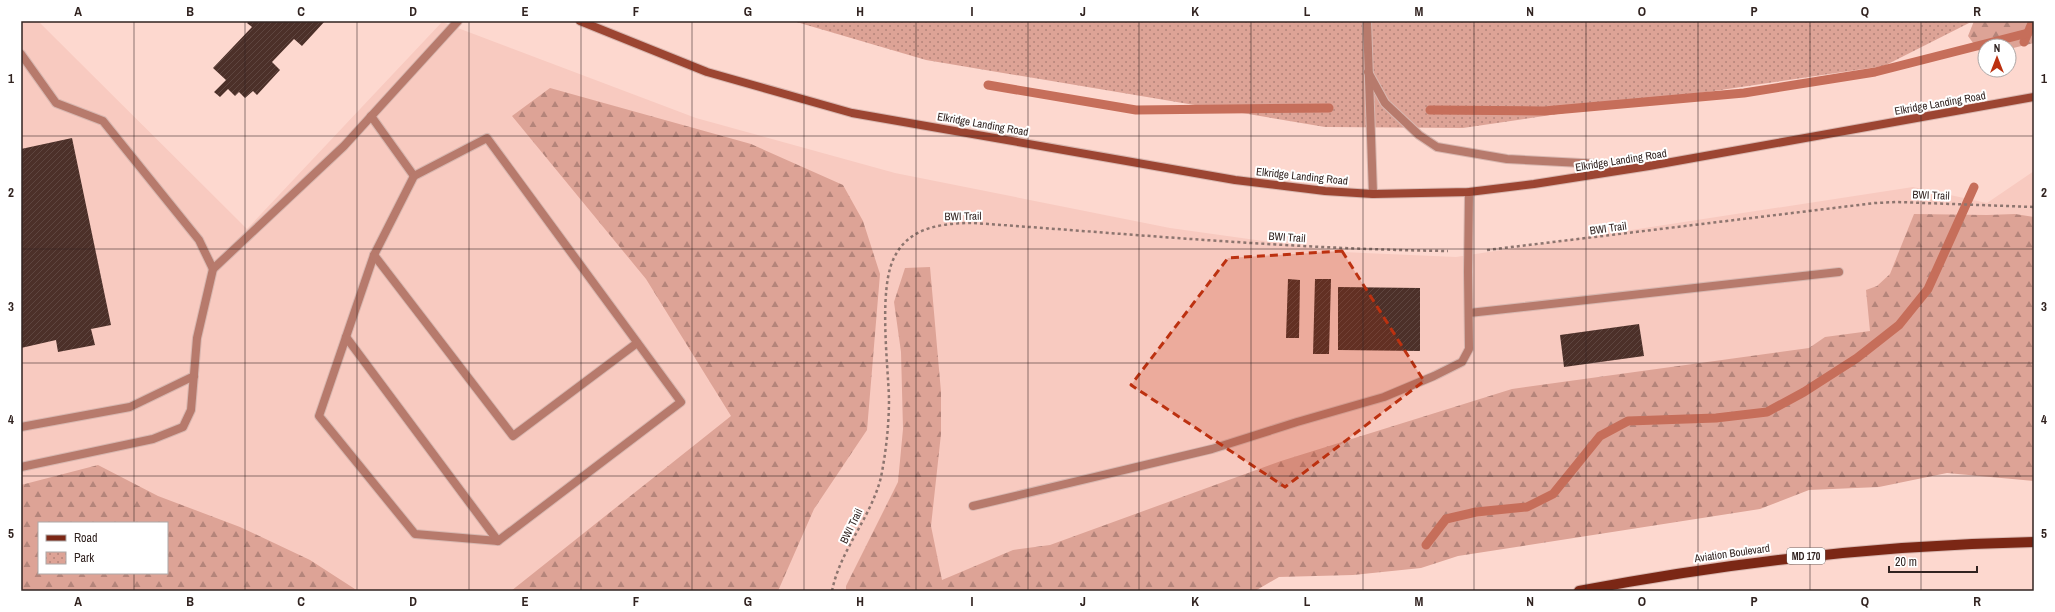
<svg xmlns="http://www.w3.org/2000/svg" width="2055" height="612" font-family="'Archivo Narrow',sans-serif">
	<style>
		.built { fill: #f8cac0; fill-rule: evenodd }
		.forest { fill: url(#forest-firs); fill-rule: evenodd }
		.park { fill: url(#park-dots) }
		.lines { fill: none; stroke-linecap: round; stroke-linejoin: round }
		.stream { stroke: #c66e5a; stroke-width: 9 }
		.building { fill: url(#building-hatch) }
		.lane-casing { stroke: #d8b7b0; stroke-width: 10 }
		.secondary-casing { stroke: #d8b7b0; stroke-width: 10 }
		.primary-casing { stroke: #d8b7b0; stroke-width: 12 }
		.path { stroke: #8d756f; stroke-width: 2.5; stroke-dasharray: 3 3; stroke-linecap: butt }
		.lane { stroke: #b77a6c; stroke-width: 8 }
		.secondary { stroke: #9c4532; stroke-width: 8 }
		.primary { stroke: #7b2715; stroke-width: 10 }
		.marked { fill: #bc3110; fill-opacity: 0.2; stroke: #bc3110; stroke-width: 3; stroke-dasharray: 8 5; stroke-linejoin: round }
		.grid { fill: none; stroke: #312320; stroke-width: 1; stroke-opacity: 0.55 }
		.labels { text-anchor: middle; stroke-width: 4; stroke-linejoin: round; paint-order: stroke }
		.shield { fill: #fff; stroke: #6f6563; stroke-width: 1 }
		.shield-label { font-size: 10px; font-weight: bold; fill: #312320 }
		.street-label { font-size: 11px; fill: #312320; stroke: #fff }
		.neatline { fill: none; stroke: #312320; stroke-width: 1.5 }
		.grid-label { font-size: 13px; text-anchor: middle; font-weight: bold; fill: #312320 }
	</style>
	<defs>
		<pattern id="forest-firs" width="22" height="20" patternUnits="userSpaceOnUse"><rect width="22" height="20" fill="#dda396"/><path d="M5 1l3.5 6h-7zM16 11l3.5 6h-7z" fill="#b4847a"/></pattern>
		<pattern id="park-dots" width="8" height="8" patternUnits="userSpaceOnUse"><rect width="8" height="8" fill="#dda396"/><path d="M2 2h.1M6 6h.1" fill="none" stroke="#b4847a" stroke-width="1.8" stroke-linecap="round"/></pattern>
		<pattern id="building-hatch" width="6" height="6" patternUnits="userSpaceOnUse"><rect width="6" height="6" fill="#4c3029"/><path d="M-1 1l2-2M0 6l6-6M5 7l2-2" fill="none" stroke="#5e453f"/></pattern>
	</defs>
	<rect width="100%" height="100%" fill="#fdd8cf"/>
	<path class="built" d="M21,21H38L247,229L442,22L696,118L895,173L1170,228L1342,252L1456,257L1913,187L1987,203L2034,171V429L1022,591H21ZM39,523H167V573H39Z"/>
	<g class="forest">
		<path d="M1974,21H2034V43L2009,49V46H1985V51H1979L1968,36Z"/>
		<path d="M550,88L751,144L843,185L863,221L880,274L867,430L814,509L778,591H511L731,416L646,279L512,116Z"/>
		<path d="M1914,214L1987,215L2015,214L2034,217V481L1947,473L1879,487L1809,490L1760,509L1458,556L1421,568L1353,575L1279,577L1255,591H846V586L898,482L903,429L901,352L894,302L905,268L930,267L941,392V434L931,526L942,580L1013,550L1050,545L1281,461L1512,389L1809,348L1825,337L1870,331L1866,290L1877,286L1890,274Z"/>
		<path d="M98,465L158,496L240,527L310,560L358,591H21V485ZM39,523H167V573H39Z"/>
	</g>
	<path class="park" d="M793,21H1973L1884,66L1463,128L1325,127L926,60Z"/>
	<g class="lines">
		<g class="stream">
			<path d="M2024,42L2033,21"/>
			<path d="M988,85L1136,110L1329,108"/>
			<path d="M1430,110L1544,111L1744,93L1875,72L2028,33"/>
			<path d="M1426,545L1446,519L1476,512L1527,507L1553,494L1600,436L1628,421L1716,418L1767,412L1804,392L1857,358L1899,325L1928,289L1974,187"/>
		</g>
	</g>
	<g class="building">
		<path d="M249,21H325L302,46L294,39L272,62L280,70L257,95L253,91L245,98L239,92L235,96L228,89L220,97L214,92L226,80L213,68L252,27L247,23Z"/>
		<path d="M72,138L111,325L91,329L95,345L58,352L56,340L21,348V149Z"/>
		<path d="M1288,279L1300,280L1299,338H1286Z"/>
		<path d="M1315,279H1331L1329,354H1313Z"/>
		<path d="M1338,287L1420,288V351L1338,350Z"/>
		<path d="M1639,324L1644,356L1564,367L1560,335Z"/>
	</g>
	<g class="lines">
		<defs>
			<g id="lane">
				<path d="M1367,21L1373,194"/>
				<path d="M21,54L56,103L103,121L199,240L213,269"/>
				<path d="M1368,72L1385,103L1419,135L1437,147L1507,159L1638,166"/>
				<path d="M371,116L414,176"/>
				<path d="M487,138L681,402L498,541L415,534L319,416L374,255L414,176Z"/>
				<path d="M374,255L513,436L637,343"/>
				<path d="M1469,313L1839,272"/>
				<path d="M346,337L498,541"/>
				<path d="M21,427L130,407L194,376"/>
				<path d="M21,467L153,439L183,427L191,410L197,338L213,269L344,146L458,21"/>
				<path d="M973,506L1212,449L1297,422L1384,397L1434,376L1462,362L1469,349L1468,272L1469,192"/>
			</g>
			<path id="secondary" d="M580,21L707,72L852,113L1235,180L1325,191L1373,194L1469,192L1534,184L1649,166L2034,97"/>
			<path id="primary" d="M1579,591C1730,562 1881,545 2034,542"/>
		</defs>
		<use href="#lane" class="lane-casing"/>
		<use href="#secondary" class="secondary-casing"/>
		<use href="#primary" class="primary-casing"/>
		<g class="path">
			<path d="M1487,250L1875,203L1897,202L2034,207"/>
			<path d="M832,591C840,550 871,518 881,477C886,452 889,425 889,399C888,363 878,286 895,256C910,226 945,223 974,223C1132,234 1290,249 1448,251"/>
		</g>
		<use href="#lane" class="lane"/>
		<use href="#secondary" class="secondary"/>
		<use href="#primary" class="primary"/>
	</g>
	<path class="marked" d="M1342,251L1424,381L1285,487L1131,385L1228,258Z"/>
	<path class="grid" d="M134,21V523M245,21V591M357,21V591M469,21V591M581,21V591M692,21V591M804,21V591M916,21V591M1028,21V591M1139,21V591M1251,21V591M1363,21V591M1474,21V591M1586,21V591M1698,21V591M1810,21V591M1921,21V591M21,136H2034M21,249H2034M21,363H2034M21,476H2034M134,573V591"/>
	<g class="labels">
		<rect class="shield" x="1787" y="548" width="38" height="16" rx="3"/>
		<g class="shield-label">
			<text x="1806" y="560">MD 170</text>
		</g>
		<g class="street-label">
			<text transform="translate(1940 103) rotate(-10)" y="4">Elkridge Landing Road</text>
			<text transform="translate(983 124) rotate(10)" y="4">Elkridge Landing Road</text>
			<text transform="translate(1621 160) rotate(-9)" y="4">Elkridge Landing Road</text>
			<text transform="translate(1302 176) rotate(6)" y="4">Elkridge Landing Road</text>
			<text transform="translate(1931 195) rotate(2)" y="4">BWI Trail</text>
			<text transform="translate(963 216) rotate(-1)" y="4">BWI Trail</text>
			<text transform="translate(1608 228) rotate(-8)" y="4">BWI Trail</text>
			<text transform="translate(1287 237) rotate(4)" y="4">BWI Trail</text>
			<text transform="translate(851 526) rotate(-64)" y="4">BWI Trail</text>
			<text transform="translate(1732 553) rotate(-8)" y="4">Aviation Boulevard</text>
		</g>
	</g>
	<rect width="2055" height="612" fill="none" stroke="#ffffff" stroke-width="44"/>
	<rect x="38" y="522" width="130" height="52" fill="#ffffff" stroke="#ada7a6"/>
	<rect x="46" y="535" width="20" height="6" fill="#7b2715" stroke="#ada7a6"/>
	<text x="74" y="542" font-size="12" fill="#312320">Road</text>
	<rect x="46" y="552" width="20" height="12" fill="url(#park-dots)" stroke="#ada7a6"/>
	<text x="74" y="562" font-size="12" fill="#312320">Park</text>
	<g transform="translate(1997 58)"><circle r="19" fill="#ffffff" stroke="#ada7a6"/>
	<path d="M0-3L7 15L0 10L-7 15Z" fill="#bc3110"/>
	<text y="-6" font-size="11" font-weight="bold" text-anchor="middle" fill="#312320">N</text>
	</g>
	<path d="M1889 566v6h88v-6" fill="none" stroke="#312320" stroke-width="2"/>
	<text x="1895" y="566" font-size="12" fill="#312320" stroke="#ffffff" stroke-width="3" paint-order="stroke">20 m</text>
	<rect x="22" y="22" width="2011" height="568" class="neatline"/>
	<g class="grid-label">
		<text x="78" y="16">A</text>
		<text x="190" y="16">B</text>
		<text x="301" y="16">C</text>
		<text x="413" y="16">D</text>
		<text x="525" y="16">E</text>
		<text x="636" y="16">F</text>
		<text x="748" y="16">G</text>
		<text x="860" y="16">H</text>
		<text x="972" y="16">I</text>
		<text x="1083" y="16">J</text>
		<text x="1195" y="16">K</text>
		<text x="1307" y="16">L</text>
		<text x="1419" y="16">M</text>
		<text x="1530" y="16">N</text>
		<text x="1642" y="16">O</text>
		<text x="1754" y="16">P</text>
		<text x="1865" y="16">Q</text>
		<text x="1977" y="16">R</text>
		<text x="11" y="83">1</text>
		<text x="2044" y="83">1</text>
		<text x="11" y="197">2</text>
		<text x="2044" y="197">2</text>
		<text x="11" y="311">3</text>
		<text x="2044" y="311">3</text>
		<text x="11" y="424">4</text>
		<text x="2044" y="424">4</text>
		<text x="11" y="538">5</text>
		<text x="2044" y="538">5</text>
		<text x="78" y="606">A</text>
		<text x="190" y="606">B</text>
		<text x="301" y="606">C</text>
		<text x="413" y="606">D</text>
		<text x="525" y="606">E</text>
		<text x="636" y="606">F</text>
		<text x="748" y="606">G</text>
		<text x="860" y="606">H</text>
		<text x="972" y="606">I</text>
		<text x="1083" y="606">J</text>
		<text x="1195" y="606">K</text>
		<text x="1307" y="606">L</text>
		<text x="1419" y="606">M</text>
		<text x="1530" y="606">N</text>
		<text x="1642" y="606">O</text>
		<text x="1754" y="606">P</text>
		<text x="1865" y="606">Q</text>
		<text x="1977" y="606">R</text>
	</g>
</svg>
